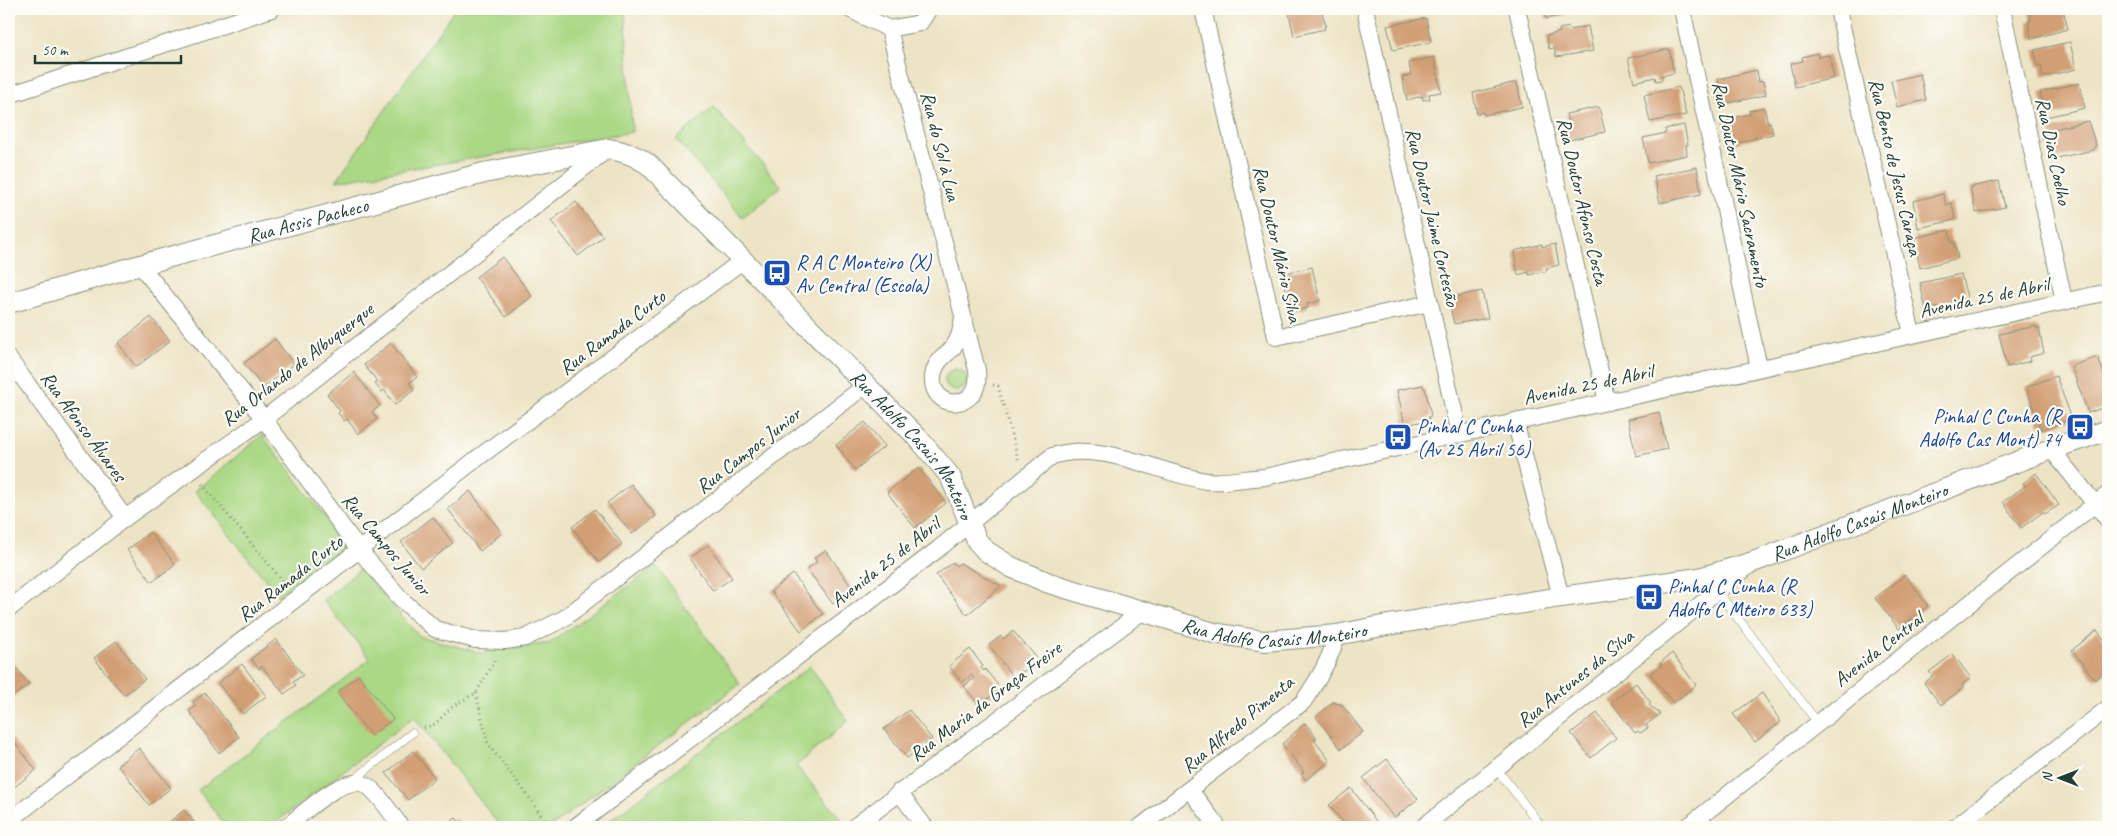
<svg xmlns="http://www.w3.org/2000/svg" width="2117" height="836" font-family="Caveat,sans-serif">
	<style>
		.green { fill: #aad884; stroke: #648a5c }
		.building { fill: #d29e73 }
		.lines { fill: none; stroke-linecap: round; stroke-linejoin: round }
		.service-casing { stroke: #86907c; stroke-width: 9 }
		.minor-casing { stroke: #86907c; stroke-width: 18 }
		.tertiary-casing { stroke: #86907c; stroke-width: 22 }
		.path { stroke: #86907c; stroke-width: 3; stroke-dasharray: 1 4; stroke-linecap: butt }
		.service { stroke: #fff; stroke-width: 8 }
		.minor { stroke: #fff; stroke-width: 16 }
		.tertiary { stroke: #fff; stroke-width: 20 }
		.labels { text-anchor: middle; stroke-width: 4.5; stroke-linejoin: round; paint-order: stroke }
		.street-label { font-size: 20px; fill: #1f3d34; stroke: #fdfcf7 }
		.transit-label { font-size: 20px; fill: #164399; stroke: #fdfcf7; text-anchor: start }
	</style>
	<rect width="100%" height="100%" fill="#fdfcf7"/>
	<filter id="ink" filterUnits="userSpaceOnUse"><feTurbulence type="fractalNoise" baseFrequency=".02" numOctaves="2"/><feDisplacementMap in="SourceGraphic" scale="10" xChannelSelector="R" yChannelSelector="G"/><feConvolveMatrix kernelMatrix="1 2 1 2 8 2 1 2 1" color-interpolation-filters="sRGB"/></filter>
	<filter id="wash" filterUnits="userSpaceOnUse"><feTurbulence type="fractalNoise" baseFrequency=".0096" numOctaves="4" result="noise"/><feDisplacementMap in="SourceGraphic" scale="20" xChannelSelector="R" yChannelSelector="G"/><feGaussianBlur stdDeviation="1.12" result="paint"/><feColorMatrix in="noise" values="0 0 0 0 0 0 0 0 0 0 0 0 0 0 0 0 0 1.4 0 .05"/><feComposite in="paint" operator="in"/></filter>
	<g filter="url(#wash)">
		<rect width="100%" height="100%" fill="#ede4c5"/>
		<g class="green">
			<path d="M455,9H625L632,132L336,181Z"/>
			<path d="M714,107L781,186L743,218L676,139Z"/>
			<circle cx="956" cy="380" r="11"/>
			<path d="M262,435L347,545L278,596L195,491Z"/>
			<path d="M656,566L740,684L551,827H501L414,717L270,827H227L198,790L370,659L323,600L360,569L419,636L481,653L550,643Z"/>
			<path d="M810,666L848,721L796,766L843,821L836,827H602Z"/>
		</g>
		<g id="blocks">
			<g class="building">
				<path d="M1288,9H1321L1326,26H1324L1325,29L1294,36Z"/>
				<path d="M1544,9H1588V10L1546,19Z"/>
				<path d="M2028,9H2063L2068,29L2031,39L2028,21H2031Z"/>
				<path d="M1426,18L1431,42L1393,50L1387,26Z"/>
				<path d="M1588,26L1593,51L1556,57L1554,48L1549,49L1546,36L1560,32L1559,29L1569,27L1570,30Z"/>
				<path d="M2070,42L2076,69L2043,77L2041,65L2038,66L2034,50Z"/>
				<path d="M1669,49L1674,73L1661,76L1662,80L1656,81L1655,77L1634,82L1628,58Z"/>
				<path d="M1817,53L1818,57L1829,55L1834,78L1795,87L1790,64L1803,61L1802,57Z"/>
				<path d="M1434,57L1441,92L1429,94L1430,99L1423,100L1422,96L1407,100L1402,77L1411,75L1409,63Z"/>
				<path d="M1757,70L1759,82L1763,81L1766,95L1719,105L1716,91H1720L1718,79Z"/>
				<path d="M1920,74L1926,100L1897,107L1891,81Z"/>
				<path d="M1512,83H1517L1522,107L1484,115L1483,112L1477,114L1473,93Z"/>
				<path d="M2079,83L2085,108L2046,117L2040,92Z"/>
				<path d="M1679,87L1686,115L1650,122L1644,95Z"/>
				<path d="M1599,107L1605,132L1569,140L1566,127L1569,126L1566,114Z"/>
				<path d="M1764,107L1768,123L1770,122L1773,134L1729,145L1723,120L1750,114L1749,111Z"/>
				<path d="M2088,121L2096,146L2094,147V150L2057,158L2056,155L2050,156L2047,144L2053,143L2050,130Z"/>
				<path d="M1684,125L1688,145H1686L1687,155L1648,163L1643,138L1666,133L1665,129Z"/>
				<path d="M1697,167L1701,194L1660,203L1654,176Z"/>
				<path d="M1999,181L2005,207L1976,213L1970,187Z"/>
				<path d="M1943,194L1946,205L1952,203L1955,220L1918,228L1913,201Z"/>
				<path d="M576,202L603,237L578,256L551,221Z"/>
				<path d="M1949,230L1951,242H1954L1958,258L1920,268L1914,238Z"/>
				<path d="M1542,244V247L1555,244L1559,265L1546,268L1547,271L1529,275V272L1518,275L1514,251Z"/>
				<path d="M502,257L532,296L506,317L476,277Z"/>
				<path d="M1312,267L1320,301L1307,304L1308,308L1292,311L1282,274Z"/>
				<path d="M1961,274L1968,301L1961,303L1962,306L1947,309L1946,306L1926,310L1920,283Z"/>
				<path d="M1482,291L1488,318L1454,324L1448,298Z"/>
				<path d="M151,317L170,341L136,367L118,343Z"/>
				<path d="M2036,326L2037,329L2039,328L2044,353L2030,357L2031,361L2007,367L1999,334Z"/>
				<path d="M275,339L294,364L263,388L244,363Z"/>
				<path d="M391,343L417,377L409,383L414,390L395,405L384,390L382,392L375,384L378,382L364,365Z"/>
				<path d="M2098,357L2108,386V406L2088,413L2071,366Z"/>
				<path d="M354,372L380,406L372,412L377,419L358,434L347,419L344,421L338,413L340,411L327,394Z"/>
				<path d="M2056,376L2072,419L2041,430L2026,387Z"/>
				<path d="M1423,385L1424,389L1425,388L1431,416L1428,417L1429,420L1405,425L1397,390Z"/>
				<path d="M1659,412L1667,449L1636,456L1628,419Z"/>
				<path d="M865,422L885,446L855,470L836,445Z"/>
				<path d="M919,468L946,503L915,528L887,492Z"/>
				<path d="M2036,473L2059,505L2045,514L2043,512L2021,528L2003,502L2025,486L2023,483Z"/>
				<path d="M631,484L656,516L632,534L607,503Z"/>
				<path d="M470,491L502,533L480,551L448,509Z"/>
				<path d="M595,509L622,544L599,562L572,527Z"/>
				<path d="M433,517L453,543L421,568L401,542Z"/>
				<path d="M150,532L175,564L152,582L127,550Z"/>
				<path d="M708,545L732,578L713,591L690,558Z"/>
				<path d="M826,550L853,589L833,604L807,569L817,562L814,558Z"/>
				<path d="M953,562L956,566L960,563L1001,586L967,615L936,575Z"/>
				<path d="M793,574L823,614L801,631L771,591Z"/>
				<path d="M1905,575L1928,606L1899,629L1875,598Z"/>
				<path d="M2108,614V624L2103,617Z"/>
				<path d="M2097,630L2108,645V670L2095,680L2072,650Z"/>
				<path d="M1013,631L1039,660L1023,672L1021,670L1013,677L989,645L1001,636L1003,639Z"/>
				<path d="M276,639L303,675L293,682L296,685L284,694L262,666L259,669L251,659Z"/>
				<path d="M116,641L145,679L124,695L94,658Z"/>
				<path d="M970,649L983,666L981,668L984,671L985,669L1001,689L979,705L964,686L974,678L971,675L962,683L949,666Z"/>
				<path d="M1672,653L1696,685L1673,703L1650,674L1662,665L1660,663Z"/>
				<path d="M1953,654L1971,678L1962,685L1964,687L1941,705L1924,683L1933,676L1929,672Z"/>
				<path d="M9,658L29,684L9,700Z"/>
				<path d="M242,664L266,696L243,714L218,683Z"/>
				<path d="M359,675L393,719L371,736L337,692Z"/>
				<path d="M1636,683L1651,703L1649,705L1660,714L1646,725L1648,728L1640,733L1638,731L1635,733L1611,702Z"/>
				<path d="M205,693L239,737L219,753L189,711L196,706L193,702Z"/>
				<path d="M1762,693L1781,722L1755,742L1733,714Z"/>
				<path d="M1333,702L1342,705L1363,732L1341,749L1316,717Z"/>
				<path d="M909,710L932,739L907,758L884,729Z"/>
				<path d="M1597,713L1616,738L1591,758L1571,733Z"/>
				<path d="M1305,723L1317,738L1314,740L1330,761L1306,780L1301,774L1304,772L1282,744Z"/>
				<path d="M9,735L36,770L12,789L9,784Z"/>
				<path d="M139,748L171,788L149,805L118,765Z"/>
				<path d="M413,751L435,778L408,800L386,773Z"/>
				<path d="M1387,759L1418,799L1394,818L1363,778Z"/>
				<path d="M1351,788L1380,826L1377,827H1347L1329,805Z"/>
				<path d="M184,810L198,827H163Z"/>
				<path d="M456,818L463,827H444Z"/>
			</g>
		</g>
	</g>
	<g filter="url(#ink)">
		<use href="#blocks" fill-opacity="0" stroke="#86907c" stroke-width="1"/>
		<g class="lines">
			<defs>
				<g id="service">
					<path d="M1717,591L1818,723"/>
					<path d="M1496,768L1542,827"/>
					<path d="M354,780L412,733"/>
				</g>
				<g id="minor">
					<path d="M849,9L889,29L977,370C978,378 978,386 973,393C965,404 948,406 939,396C931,388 931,373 938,363C942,357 949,353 954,346C960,337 962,327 963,317"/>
					<path d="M1203,9L1276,337L1430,303"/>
					<path d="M1365,9L1459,434"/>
					<path d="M1517,9L1607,402"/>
					<path d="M1682,9L1759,368"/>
					<path d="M1838,9L1912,334"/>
					<path d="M2002,9L2064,301"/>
					<path d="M889,29L920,23L929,9"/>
					<path d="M9,95L272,9"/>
					<path d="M140,265L264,419L360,551L402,600L435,629L475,640L505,641L525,638L563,619L866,385"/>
					<path d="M9,359L125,518"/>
					<path d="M1515,421L1561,597"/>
					<path d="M2051,449L2108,520"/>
					<path d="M9,609L125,518L264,419L608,149"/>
					<path d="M1190,790L1218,827"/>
					<path d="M899,792L925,827"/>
					<path d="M9,821L475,460L742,261"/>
					<path d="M286,827C303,814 342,775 364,784C376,789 393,816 401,827"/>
					<path d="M575,827L937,550L1052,456C1101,440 1158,473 1207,481C1223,483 1247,478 1265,477L2108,292"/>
					<path d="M854,827L1143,611"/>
					<path d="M1140,827L1303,702C1318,680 1330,660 1337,635"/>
					<path d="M1423,827L1751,564"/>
					<path d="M1687,827L2108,494"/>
					<path d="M1955,827L2108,708"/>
				</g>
				<g id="tertiary">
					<path id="s1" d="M9,303L140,265L484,173L608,149C624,151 635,155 648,164L918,438L950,476L977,541L986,551L1011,567L1049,583L1214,633L1264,641L1337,635L1382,626L1561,597L1699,578L1753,562L2051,449L2108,430"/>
				</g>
			</defs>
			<use href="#service" class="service-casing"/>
			<use href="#minor" class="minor-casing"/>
			<use href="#tertiary" class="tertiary-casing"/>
			<g class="path">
				<path d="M993,385L998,386L1019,462"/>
				<path d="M202,484L286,585"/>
				<path d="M476,693L488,744L526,793L549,827"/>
				<path d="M424,728L435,724L453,706L476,693L496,658"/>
			</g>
			<use href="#service" class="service"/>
			<use href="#minor" class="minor"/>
			<use href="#tertiary" class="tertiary"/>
		</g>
	</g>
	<defs>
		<symbol id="bus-square" viewBox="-11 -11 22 22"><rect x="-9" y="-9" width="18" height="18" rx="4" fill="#1a4fb4" stroke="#fdfcf7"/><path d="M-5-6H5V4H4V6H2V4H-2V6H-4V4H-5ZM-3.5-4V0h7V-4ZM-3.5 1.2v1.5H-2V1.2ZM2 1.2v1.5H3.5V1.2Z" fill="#fff"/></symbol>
	</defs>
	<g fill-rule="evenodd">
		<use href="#bus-square" x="761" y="257" width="32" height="32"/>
		<use href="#bus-square" x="2064" y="411" width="32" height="32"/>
		<use href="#bus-square" x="1382" y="421" width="32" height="32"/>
		<use href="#bus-square" x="1633" y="581" width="32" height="32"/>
	</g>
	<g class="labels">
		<g class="street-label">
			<text transform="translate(941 146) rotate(76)" y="7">Rua do Sol à Lua</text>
			<text transform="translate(2054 151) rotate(78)" y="7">Rua Dias Coelho</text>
			<text transform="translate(1896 167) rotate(77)" y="7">Rua Bento de Jesus Caraça</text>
			<text transform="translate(1741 184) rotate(78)" y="7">Rua Doutor Mário Sacramento</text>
			<text transform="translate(1583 201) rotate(77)" y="7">Rua Doutor Afonso Costa</text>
			<text transform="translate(1433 217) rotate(77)" y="7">Rua Doutor Jaime Cortesão</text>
			<text dy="7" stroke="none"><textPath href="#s1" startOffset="310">Rua Assis Pacheco</textPath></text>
			<text transform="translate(1278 244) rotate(77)" y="7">Rua Doutor Mário Silva</text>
			<text transform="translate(1984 297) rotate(-12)" y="7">Avenida 25 de Abril</text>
			<text transform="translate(612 332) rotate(-37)" y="7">Rua Ramada Curto</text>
			<text transform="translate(297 364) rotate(-38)" y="7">Rua Orlando de Albuquerque</text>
			<text transform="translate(1588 384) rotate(-12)" y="7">Avenida 25 de Abril</text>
			<text transform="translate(84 426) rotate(54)" y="7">Rua Afonso Álvares</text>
			<text dy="7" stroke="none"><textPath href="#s1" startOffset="1049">Rua Adolfo Casais Monteiro</textPath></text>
			<text transform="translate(748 450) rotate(-38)" y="7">Rua Campos Junior</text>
			<text dy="7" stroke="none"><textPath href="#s1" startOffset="2084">Rua Adolfo Casais Monteiro</textPath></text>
			<text transform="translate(387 544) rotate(50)" y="7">Rua Campos Junior</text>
			<text transform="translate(885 562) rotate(-38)" y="7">Avenida 25 de Abril</text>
			<text transform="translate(290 578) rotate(-38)" y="7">Rua Ramada Curto</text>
			<text dy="7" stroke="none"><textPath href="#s1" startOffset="1484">Rua Adolfo Casais Monteiro</textPath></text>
			<text transform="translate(1878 649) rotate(-38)" y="7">Avenida Central</text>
			<text transform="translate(1575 678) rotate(-39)" y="7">Rua Antunes da Silva</text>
			<text transform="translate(985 701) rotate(-37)" y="7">Rua Maria da Graça Freire</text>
			<text transform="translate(1237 724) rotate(-40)" y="7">Rua Alfredo Pimenta</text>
		</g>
		<g class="transit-label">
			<text x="796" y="269">R A C Monteiro (X)<tspan x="796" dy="23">Av Central (Escola)</tspan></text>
			<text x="2061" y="423" text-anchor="end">Pinhal C Cunha (R<tspan x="2061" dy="23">Adolfo Cas Mont) 74</tspan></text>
			<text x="1417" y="433">Pinhal C Cunha<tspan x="1417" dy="23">(Av 25 Abril 56)</tspan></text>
			<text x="1668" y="593">Pinhal C Cunha (R<tspan x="1668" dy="23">Adolfo C Mteiro 633)</tspan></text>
		</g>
	</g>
	<rect width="2117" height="836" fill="none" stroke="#fdfcf7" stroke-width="30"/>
	<g transform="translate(2060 778) rotate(270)" stroke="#fdfcf7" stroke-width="4" paint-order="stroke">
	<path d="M0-4L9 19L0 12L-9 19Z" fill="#1f3d34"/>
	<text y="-8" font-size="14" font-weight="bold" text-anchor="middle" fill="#1f3d34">N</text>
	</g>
	<path d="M35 55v8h146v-8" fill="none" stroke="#1f3d34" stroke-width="2.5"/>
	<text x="42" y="55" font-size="15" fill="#1f3d34" stroke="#fdfcf7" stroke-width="4" paint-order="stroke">50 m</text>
</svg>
